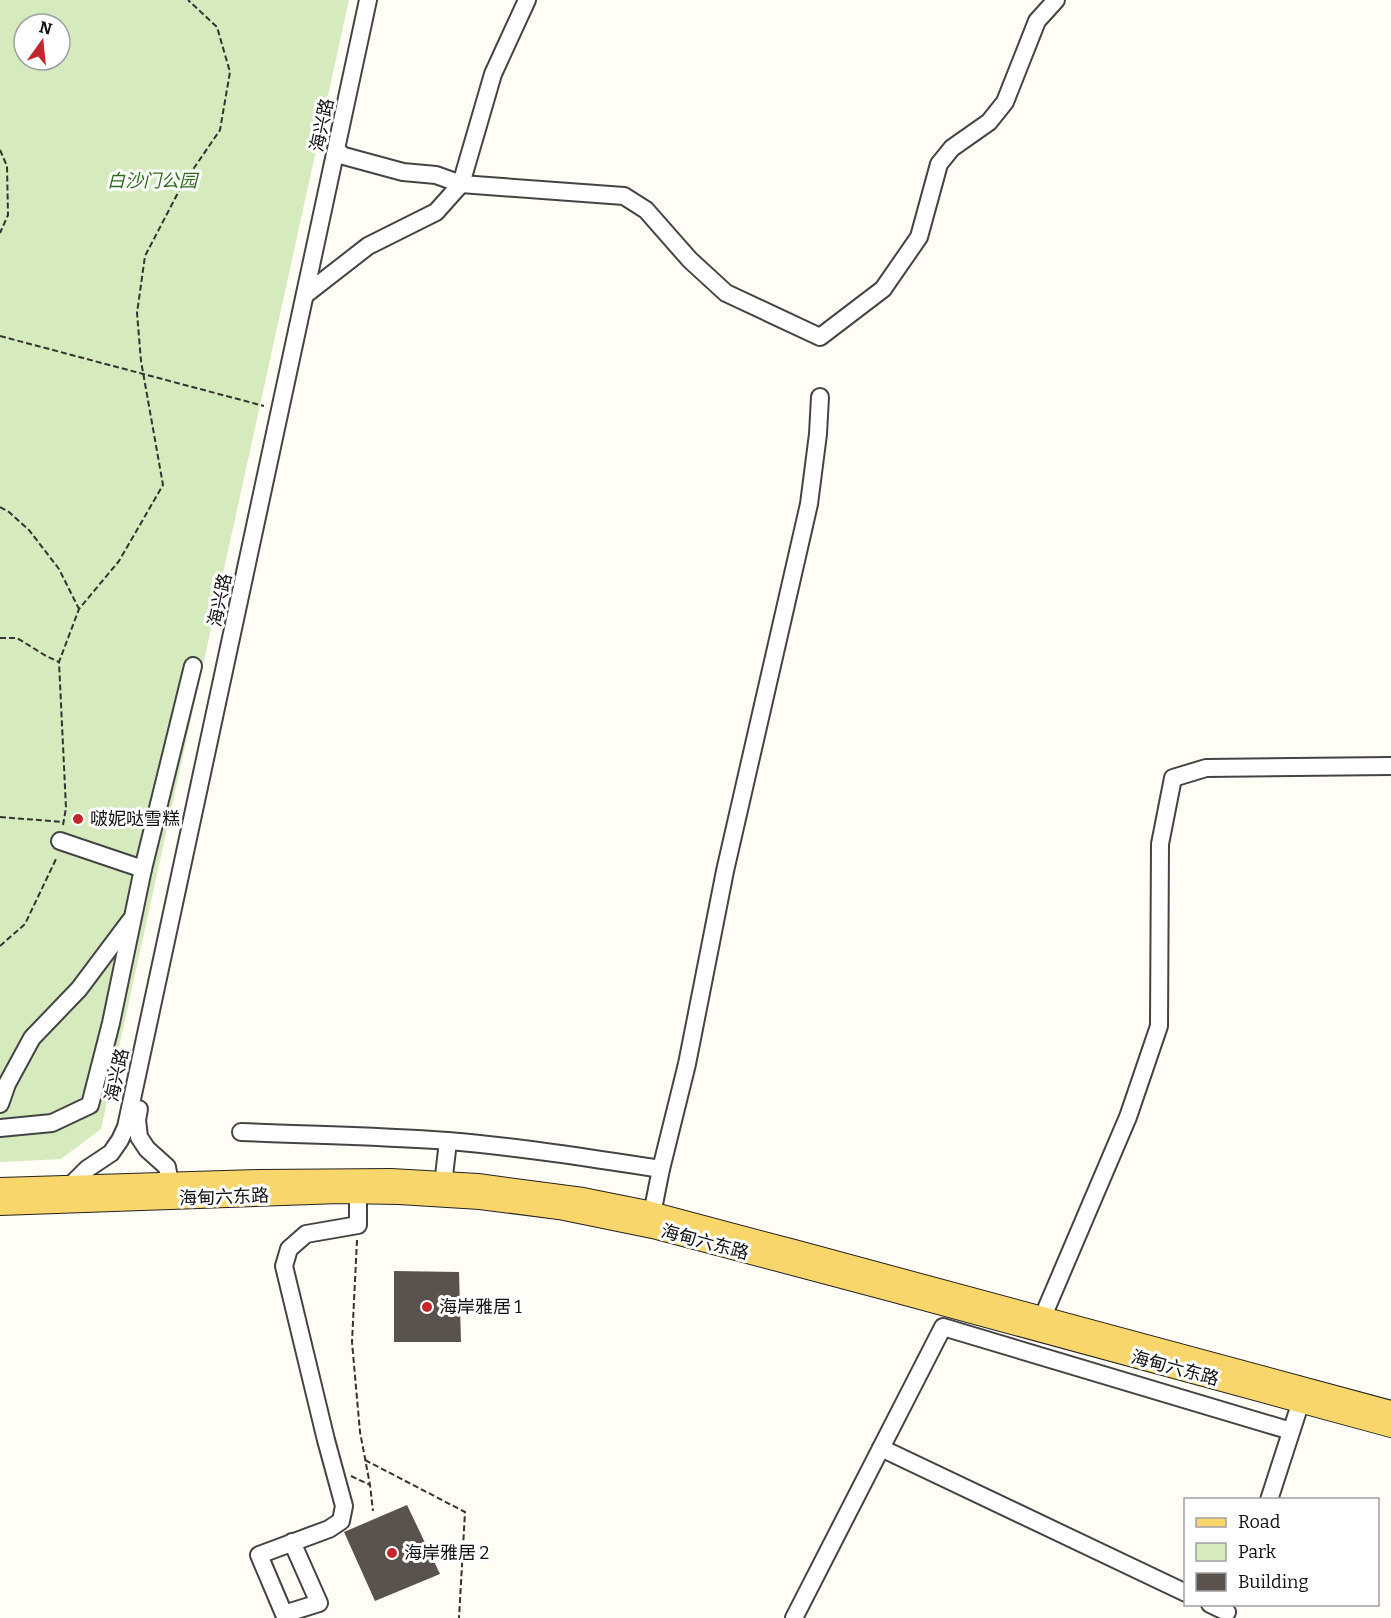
<svg xmlns="http://www.w3.org/2000/svg" width="1391" height="1618" font-family="Bitter,'Noto Sans SC',serif">
	<style>
		.green { fill: #d5ebbd; fill-rule: evenodd }
		.building { fill: #5a524d }
		.lines { fill: none; stroke-linecap: round; stroke-linejoin: round }
		.minor-casing { stroke: #444; stroke-width: 20 }
		.major-casing { stroke: #222; stroke-width: 22 }
		.path { stroke: #333; stroke-width: 2; stroke-dasharray: 6 3; stroke-linecap: butt }
		.minor { stroke: #fff; stroke-width: 16 }
		.major { stroke: #f9d66b; stroke-width: 20 }
		.poi-dot { fill: #c4262e; stroke: #fff; stroke-width: 2 }
		.labels { text-anchor: middle; stroke-width: 6; stroke-linejoin: round; paint-order: stroke }
		.street-label { font-size: 18px; fill: #111; stroke: #fff }
		.park-label { font-size: 18px; font-style: italic; fill: #2f6b1f; stroke: #fff }
		.poi-label { font-size: 18px; fill: #111; stroke: #fff; text-anchor: start }
	</style>
	<rect width="100%" height="100%" fill="#fffdf5"/>
	<path class="green" d="M0,0H349L101,1129L61,1159L0,1162ZM24,24H60V60H24Z"/>
	<g class="building">
		<path d="M394,1271L459,1272L461,1342H394Z"/>
		<path d="M407,1505L440,1574L375,1601L344,1532Z"/>
	</g>
	<g class="lines">
		<defs>
			<g id="minor">
				<path d="M337,151L344,156L403,172L436,175L461,184L624,196L646,210L690,260L726,293L820,337L883,289L919,237L939,164L952,148L989,122L1005,102L1037,21L1056,0"/>
				<path d="M305,295L368,246L436,212L461,184L493,74L527,0"/>
				<path d="M60,841L143,869"/>
				<path d="M0,1104L7,1084L32,1038L79,989L130,921"/>
				<path d="M139,1109L137,1120L139,1137L147,1149L167,1167L170,1183"/>
				<path d="M0,1128L52,1123L90,1105L111,1023L143,869L193,666"/>
				<path d="M241,1132C310,1135 379,1136 448,1141C519,1147 590,1158 661,1169"/>
				<path d="M70,1186L87,1169L111,1153L120,1140L126,1127L368,0"/>
				<path d="M442,1194L448,1141"/>
				<path d="M650,1224L661,1169L687,1064L725,871L809,504L818,434L820,397"/>
				<path d="M1038,1328L1128,1117L1159,1026L1160,844L1173,778L1206,768L1391,766"/>
				<path d="M881,1448L1186,1593"/>
				<path d="M1269,1500L1304,1392"/>
				<path d="M292,1542L319,1603L284,1614L259,1555L329,1529L341,1521L344,1506L326,1440L284,1266L289,1249L306,1234L358,1225V1193L355,1182"/>
				<path d="M1210,1604L1227,1612"/>
				<path d="M794,1618L943,1327L1291,1431"/>
			</g>
			<g id="major">
				<path d="M0,1188L260,1180L391,1179L478,1184L583,1198L643,1210L794,1250L1391,1411"/>
				<path d="M0,1205L340,1193L399,1194L480,1199L559,1209L657,1229L891,1291L1391,1427"/>
			</g>
		</defs>
		<use href="#minor" class="minor-casing"/>
		<use href="#major" class="major-casing"/>
		<g class="path">
			<path d="M0,150L7,166L8,215L0,233"/>
			<path d="M0,336L264,406"/>
			<path d="M0,507L9,512L29,530L59,569L79,609"/>
			<path d="M0,638H17L46,656L59,662"/>
			<path d="M0,817L63,822"/>
			<path d="M63,825L66,808L59,662L79,609L119,561L163,485L141,361L137,313L145,256L181,187L220,130L230,72L217,27L188,0"/>
			<path d="M0,946L25,924L57,857"/>
			<path d="M357,1240L352,1342L360,1432L370,1485L373,1511"/>
			<path d="M365,1460L465,1512L459,1618"/>
			<path d="M351,1476L370,1485"/>
		</g>
		<use href="#minor" class="minor"/>
		<use href="#major" class="major"/>
	</g>
	<g class="poi-dot">
		<circle cx="78" cy="819" r="6"/>
		<circle cx="427" cy="1307" r="6"/>
		<circle cx="392" cy="1553" r="6"/>
	</g>
	<g class="labels">
		<g class="street-label">
			<text transform="translate(322 125) rotate(-78)" y="6">海兴路</text>
			<text transform="translate(220 600) rotate(-78)" y="6">海兴路</text>
			<text transform="translate(117 1075) rotate(-78)" y="6">海兴路</text>
			<text transform="translate(224 1197) rotate(-2)" y="6">海甸六东路</text>
			<text transform="translate(705 1242) rotate(15)" y="6">海甸六东路</text>
			<text transform="translate(1175 1368) rotate(15)" y="6">海甸六东路</text>
		</g>
		<g class="park-label">
			<text x="152" y="187">白沙门公园</text>
		</g>
		<g class="poi-label">
			<text x="90" y="825">啵妮哒雪糕</text>
			<text x="439" y="1313">海岸雅居 1</text>
			<text x="404" y="1559">海岸雅居 2</text>
		</g>
	</g>
	<rect x="1184" y="1498" width="195" height="108" fill="#ffffff" stroke="#a0a0a0" stroke-width="1.5"/>
	<rect x="1196" y="1518" width="30" height="9" fill="#f9d66b" stroke="#a0a0a0" stroke-width="1.5"/>
	<text x="1238" y="1528" font-size="18" fill="#111111">Road</text>
	<rect x="1196" y="1543" width="30" height="18" fill="#d5ebbd" stroke="#a0a0a0" stroke-width="1.5"/>
	<text x="1238" y="1558" font-size="18" fill="#111111">Park</text>
	<rect x="1196" y="1573" width="30" height="18" fill="#5a524d" stroke="#a0a0a0" stroke-width="1.5"/>
	<text x="1238" y="1588" font-size="18" fill="#111111">Building</text>
	<g transform="translate(42 42) rotate(15)"><circle r="28" fill="#ffffff" stroke="#a0a0a0" stroke-width="1.5"/>
	<path d="M0-4.5L10 22L0 15L-10 22Z" fill="#c4262e"/>
	<text y="-9" font-size="16" font-weight="bold" text-anchor="middle" fill="#111111">N</text>
	</g>
</svg>
